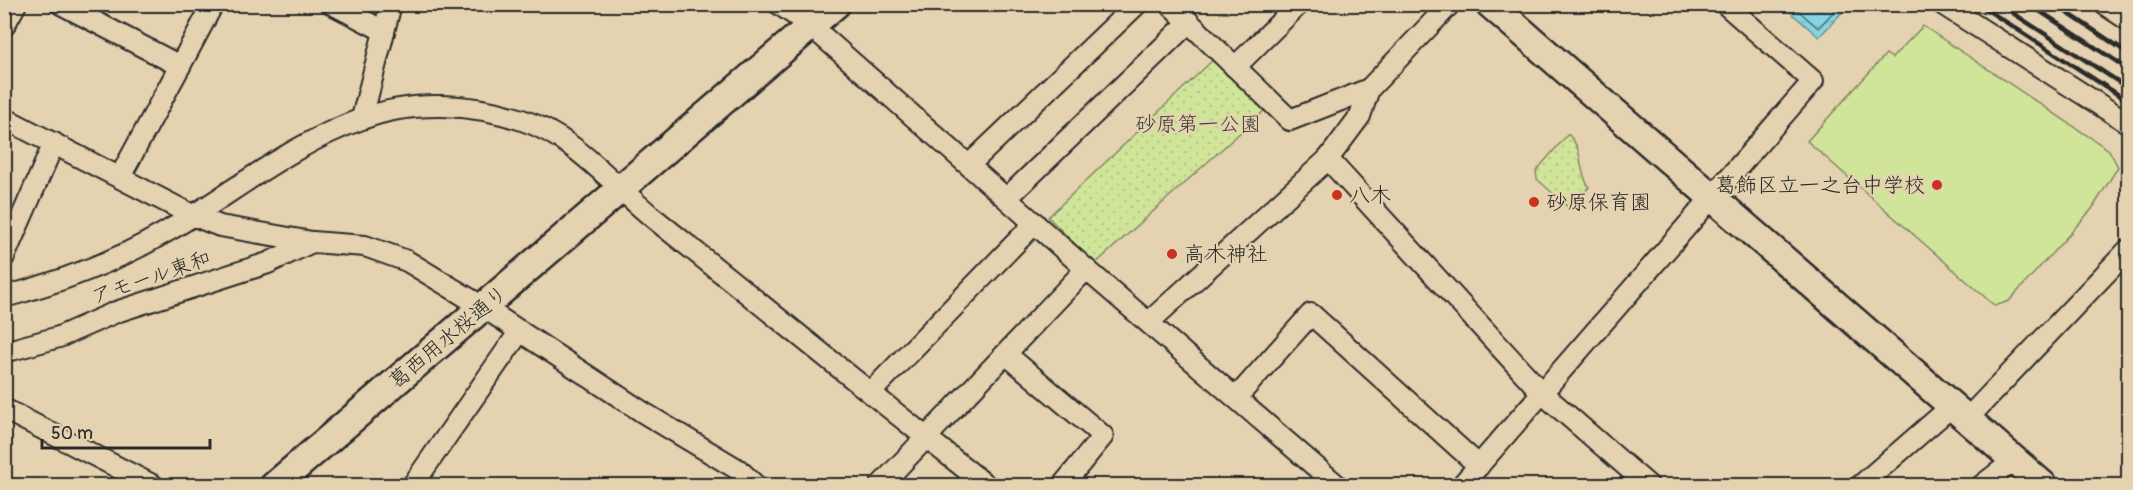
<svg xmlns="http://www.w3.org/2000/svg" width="2133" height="490" font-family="Pangolin,'Klee One',sans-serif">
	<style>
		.green { fill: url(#green-dots); stroke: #7e8862; stroke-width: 1.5 }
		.pitch { fill: #d1e59a; stroke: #7e8862; stroke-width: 1.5 }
		.water { fill: url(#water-waves); stroke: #629299; stroke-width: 1.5 }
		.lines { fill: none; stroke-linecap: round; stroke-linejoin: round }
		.shore { stroke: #4f6f74; stroke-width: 1.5 }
		.street-casing { stroke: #2b2b2b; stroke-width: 24 }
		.secondary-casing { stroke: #2b2b2b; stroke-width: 32 }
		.street { stroke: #e5d2b0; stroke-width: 20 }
		.secondary { stroke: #e5d2b0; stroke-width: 27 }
		.rail { stroke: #2b2b2b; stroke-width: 4.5 }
		.poi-dot { fill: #c8321e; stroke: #e5d2b0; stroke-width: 2 }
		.labels { text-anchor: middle; stroke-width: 4.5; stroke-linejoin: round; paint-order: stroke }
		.park-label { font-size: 21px; fill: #3c3e36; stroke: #e5d2b0 }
		.poi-label { font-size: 21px; fill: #2b2b2b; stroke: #e5d2b0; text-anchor: start }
		.street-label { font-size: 21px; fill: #2b2b2b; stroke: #e5d2b0 }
	</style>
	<defs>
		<pattern id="green-dots" width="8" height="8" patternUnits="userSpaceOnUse" patternTransform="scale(1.5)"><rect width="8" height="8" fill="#d1e59a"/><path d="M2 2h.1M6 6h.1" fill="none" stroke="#b4c585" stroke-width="1.8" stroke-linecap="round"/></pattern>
		<pattern id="water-waves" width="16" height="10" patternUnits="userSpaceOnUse" patternTransform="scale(1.5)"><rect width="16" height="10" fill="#86d6e2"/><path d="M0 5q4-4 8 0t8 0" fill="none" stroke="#74b8c2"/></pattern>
	</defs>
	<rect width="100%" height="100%" fill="#e5d2b0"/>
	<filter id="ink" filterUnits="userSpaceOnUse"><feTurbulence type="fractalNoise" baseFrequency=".0167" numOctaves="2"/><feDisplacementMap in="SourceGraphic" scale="12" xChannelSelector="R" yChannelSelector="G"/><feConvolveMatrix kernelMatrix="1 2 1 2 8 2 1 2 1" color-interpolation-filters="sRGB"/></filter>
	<g filter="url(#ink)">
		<g class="green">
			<path d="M1214,59L1264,111L1095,264L1048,217Z"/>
			<path d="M1568,134C1586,153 1576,167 1589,187L1570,209L1537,179L1536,171Z"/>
		</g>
		<path class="pitch" d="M1923,26L2109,150L2118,167L2092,209L2009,301L1995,306L1807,141L1886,54L1892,58Z"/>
		<path class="water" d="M1844,4L1847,7L1819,37L1782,5Z"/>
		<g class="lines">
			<path class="shore" d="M1791,4L1818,28L1841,4"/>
			<defs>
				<g id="street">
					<path d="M61,4L180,66L213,4"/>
					<path d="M332,4L384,31"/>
					<path d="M779,4L811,26L1086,269L1338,486"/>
					<path d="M1170,4L1290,120L1369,89"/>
					<path d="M1942,4L2128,123"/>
					<path d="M2104,4L2128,20"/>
					<path d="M4,26L16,4"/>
					<path d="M1235,67L1299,4"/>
					<path d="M4,118L192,215L220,226L312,242L365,246L407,261L483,307L644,413L739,470L756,486"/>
					<path d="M362,118L391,4"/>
					<path d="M1328,159L1542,393L1649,486"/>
					<path d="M969,165L1137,4"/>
					<path d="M120,177L180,66"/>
					<path d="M1007,198L1189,22"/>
					<path d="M4,257L54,143"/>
					<path d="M4,297C61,282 115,262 166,232C230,195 291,144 362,119C411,100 472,103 522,120C577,138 612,185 656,220C766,308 876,398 987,486"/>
					<path d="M1149,322L1328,159L1360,116L1369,89L1450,4"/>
					<path d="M4,352L59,337L116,312L268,263L312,242"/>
					<path d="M1007,355L1103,436L1062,486"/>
					<path d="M871,392L1035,223"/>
					<path d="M1237,397L1311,314L1479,466"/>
					<path d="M4,409L154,486"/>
					<path d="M1967,419L2128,250"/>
					<path d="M412,486L520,331"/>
					<path d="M880,486L1086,269"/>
					<path d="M1461,486L1813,81L1725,4"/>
					<path d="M1860,486L1952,406"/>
					<path d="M1981,486L2015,460"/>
				</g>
				<g id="secondary">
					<path d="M1490,4L2044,486"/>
					<path d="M274,486L836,4"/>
				</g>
			</defs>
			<use href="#street" class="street-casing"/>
			<use href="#secondary" class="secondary-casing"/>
			<use href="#street" class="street"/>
			<use href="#secondary" class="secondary"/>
			<g class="rail">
				<path d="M1978,4L2128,101"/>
				<path d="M1999,4L2128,88"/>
				<path d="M2029,4L2128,69"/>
				<path d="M2054,4L2128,53"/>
			</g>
		</g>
	</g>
	<g class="poi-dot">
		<circle cx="1937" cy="185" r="6"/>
		<circle cx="1337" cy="195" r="6"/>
		<circle cx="1534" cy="202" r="6"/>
		<circle cx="1172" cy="254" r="6"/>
	</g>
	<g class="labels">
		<g class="park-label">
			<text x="1198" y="131">砂原第一公園</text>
		</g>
		<g class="poi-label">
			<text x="1925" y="192" text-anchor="end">葛飾区立一之台中学校</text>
			<text x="1349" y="202">八木</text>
			<text x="1546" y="209">砂原保育園</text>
			<text x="1184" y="261">高木神社</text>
		</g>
		<g class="street-label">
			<text transform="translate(151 277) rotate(-19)" y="7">アモール東和</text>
			<text transform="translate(448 337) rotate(-40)" y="7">葛西用水桜通り</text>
		</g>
	</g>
	<rect width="2133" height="490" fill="none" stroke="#e5d2b0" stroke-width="24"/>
	<rect x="12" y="12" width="2109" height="466" fill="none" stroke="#2b2b2b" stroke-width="2" filter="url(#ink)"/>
	<path d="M42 439v9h168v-9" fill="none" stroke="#2b2b2b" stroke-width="3"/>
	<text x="51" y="439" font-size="18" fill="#2b2b2b" stroke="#e5d2b0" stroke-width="4.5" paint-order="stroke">50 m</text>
</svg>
